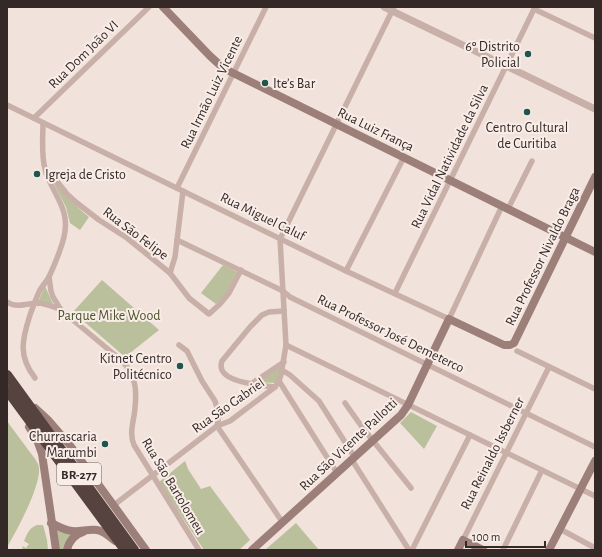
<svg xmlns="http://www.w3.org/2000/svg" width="602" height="557" font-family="'Alegreya Sans',sans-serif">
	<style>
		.green { fill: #babf9c }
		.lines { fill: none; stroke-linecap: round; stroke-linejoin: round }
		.minor { stroke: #c8b0a8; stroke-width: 5.5 }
		.tertiary { stroke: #c8b0a8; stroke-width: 7 }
		.secondary { stroke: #9c7f79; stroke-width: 8 }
		.motorway { stroke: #56423f; stroke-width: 10 }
		.poi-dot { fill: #1f554e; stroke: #f9ede8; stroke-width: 1.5 }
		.labels { text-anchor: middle; stroke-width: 4; stroke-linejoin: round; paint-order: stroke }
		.shield { fill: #f9ede8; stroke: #706462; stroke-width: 1 }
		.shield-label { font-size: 13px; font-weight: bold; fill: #352928 }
		.poi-label { font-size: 14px; fill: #352928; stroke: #f9ede8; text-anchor: end }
		.street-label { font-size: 14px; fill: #352928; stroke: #f9ede8 }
		.park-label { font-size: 14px; fill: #4c532d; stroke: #f9ede8 }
	</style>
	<rect width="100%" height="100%" fill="#f1e2db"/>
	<g class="green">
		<path d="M50,176C62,192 73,204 89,217L80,230L70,223L66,207Z"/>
		<path d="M223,265L237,272L225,296L216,304L201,293Z"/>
		<path d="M102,280L159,330L125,357L73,312Z"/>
		<path d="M45,286L53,304L38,302Z"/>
		<path d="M278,368H280L279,376L275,383L258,382Z"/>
		<path d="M411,412L437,426L424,449L400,423Z"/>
		<path d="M7,421C14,431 22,441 29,451C32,455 36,459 38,464C45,479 16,532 7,547Z"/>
		<path d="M185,461L188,469L201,489L210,486L250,540L239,550H204L159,482Z"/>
		<path d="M51,523L79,533L67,550H56Z"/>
		<path d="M296,523L319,550H265Z"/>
		<path d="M37,525H43L47,540L48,550H23L22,546L26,548L29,544L24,541C27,534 29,528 37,525Z"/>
	</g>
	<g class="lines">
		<g class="minor">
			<path d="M534,9L595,38"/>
			<path d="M7,105L346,271L449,319L502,206"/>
			<path d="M34,118L149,7"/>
			<path d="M46,173L52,175L67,194L77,203L99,220L127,238L170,273L189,298L209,314L220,304L229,293L241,270"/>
			<path d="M177,188L266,7"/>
			<path d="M508,209L532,161"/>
			<path d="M177,240L283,291L290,297L595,447"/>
			<path d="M346,271L404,157"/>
			<path d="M170,273L175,257L183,191"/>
			<path d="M49,277L51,291L53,297L61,310L121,360C138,376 137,395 134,416C132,427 130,435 134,445L199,550"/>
			<path d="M395,293L535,7"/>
			<path d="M7,302C16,308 26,304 36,303C44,303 52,306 59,309"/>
			<path d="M179,345L187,351L202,381L215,401L219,415L217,426L283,523"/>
			<path d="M286,345L595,496"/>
			<path d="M517,351L595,389"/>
			<path d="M282,370L290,375L319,401L355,458"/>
			<path d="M35,378C18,356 22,340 30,315C33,307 36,298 40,290C43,285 46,282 49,277C54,266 61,249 64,237C71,208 52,194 45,169C41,154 43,138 43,123"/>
			<path d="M279,381L337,473"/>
			<path d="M251,384L284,362"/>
			<path d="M275,387C262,385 214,383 222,361L250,327L262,315L269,312L284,311"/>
			<path d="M345,403L362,427L411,488"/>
			<path d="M352,460L409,550"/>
			<path d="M114,505L217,426L230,421L275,387L279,381L281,375L286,345L280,239L394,7"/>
			<path d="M560,529L595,548"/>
			<path d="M463,540L549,367"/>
			<path d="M412,550L470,435"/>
			<path d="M503,550L542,470"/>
		</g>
		<path class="tertiary" d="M384,7L595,109"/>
		<g class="secondary">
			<path d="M163,7L210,56L221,66L227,70L595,252"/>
			<path d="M35,408L49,421L69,444L146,550"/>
			<path d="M29,427L37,440L42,454L56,550"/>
			<path d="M51,523C58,526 64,530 72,531C80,532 88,529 97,530C104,531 110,537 115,541"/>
			<path d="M67,550C69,541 74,535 83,532"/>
			<path d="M252,550L401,415L408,405L449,319L504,345H510L514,343L595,177"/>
			<path d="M458,550L463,540L483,550"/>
			<path d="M549,550L595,461"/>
		</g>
		<g class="motorway">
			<path d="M7,375L134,550"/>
			<path d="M7,390L125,550"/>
		</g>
	</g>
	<g class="poi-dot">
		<circle cx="528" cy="54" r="4"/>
		<circle cx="265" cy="83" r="4"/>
		<circle cx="527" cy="112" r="4"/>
		<circle cx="37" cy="174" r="4"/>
		<circle cx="180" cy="366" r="4"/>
		<circle cx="105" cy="444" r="4"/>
	</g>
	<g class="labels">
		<rect class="shield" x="57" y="463" width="44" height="22" rx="3"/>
		<g class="shield-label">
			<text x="79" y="479">BR-277</text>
		</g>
		<g class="poi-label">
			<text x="520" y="51">6º Distrito<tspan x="520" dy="16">Policial</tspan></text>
			<text x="273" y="88" text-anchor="start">Ite’s Bar</text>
			<text x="527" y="132" text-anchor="middle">Centro Cultural<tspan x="527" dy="16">de Curitiba</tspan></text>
			<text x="45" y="179" text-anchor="start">Igreja de Cristo</text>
			<text x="172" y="363">Kitnet Centro<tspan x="172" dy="16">Politécnico</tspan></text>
			<text x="97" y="441">Churrascaria<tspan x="97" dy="16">Marumbi</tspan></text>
		</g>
		<g class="street-label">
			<text transform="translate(83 54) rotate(-44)" y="5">Rua Dom João VI</text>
			<text transform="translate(211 92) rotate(-64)" y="5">Rua Irmão Luiz Vicente</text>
			<text transform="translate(376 129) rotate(26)" y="5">Rua Luiz França</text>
			<text transform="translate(449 156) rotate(-64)" y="5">Rua Vidal Natividade da Silva</text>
			<text transform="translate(263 216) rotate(26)" y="5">Rua Miguel Caluf</text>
			<text transform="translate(136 233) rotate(37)" y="5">Rua São Felipe</text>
			<text transform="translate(542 256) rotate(-64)" y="5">Rua Professor Nivaldo Braga</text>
			<text transform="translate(391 333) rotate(26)" y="5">Rua Professor José Demeterco</text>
			<text transform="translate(228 405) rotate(-35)" y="5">Rua São Gabriel</text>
			<text transform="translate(348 444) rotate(-43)" y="5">Rua São Vicente Pallotti</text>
			<text transform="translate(492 453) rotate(-63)" y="5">Rua Reinaldo Issberner</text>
			<text transform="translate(174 486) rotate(59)" y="5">Rua São Bartolomeu</text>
		</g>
		<g class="park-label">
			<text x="109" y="320">Parque Mike Wood</text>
		</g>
	</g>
	<rect width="602" height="557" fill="none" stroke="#352928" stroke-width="16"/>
	<path d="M466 541v6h79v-6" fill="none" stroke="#352928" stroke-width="2"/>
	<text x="472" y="541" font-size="12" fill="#352928" stroke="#f9ede8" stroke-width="3" paint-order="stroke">100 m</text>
</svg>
